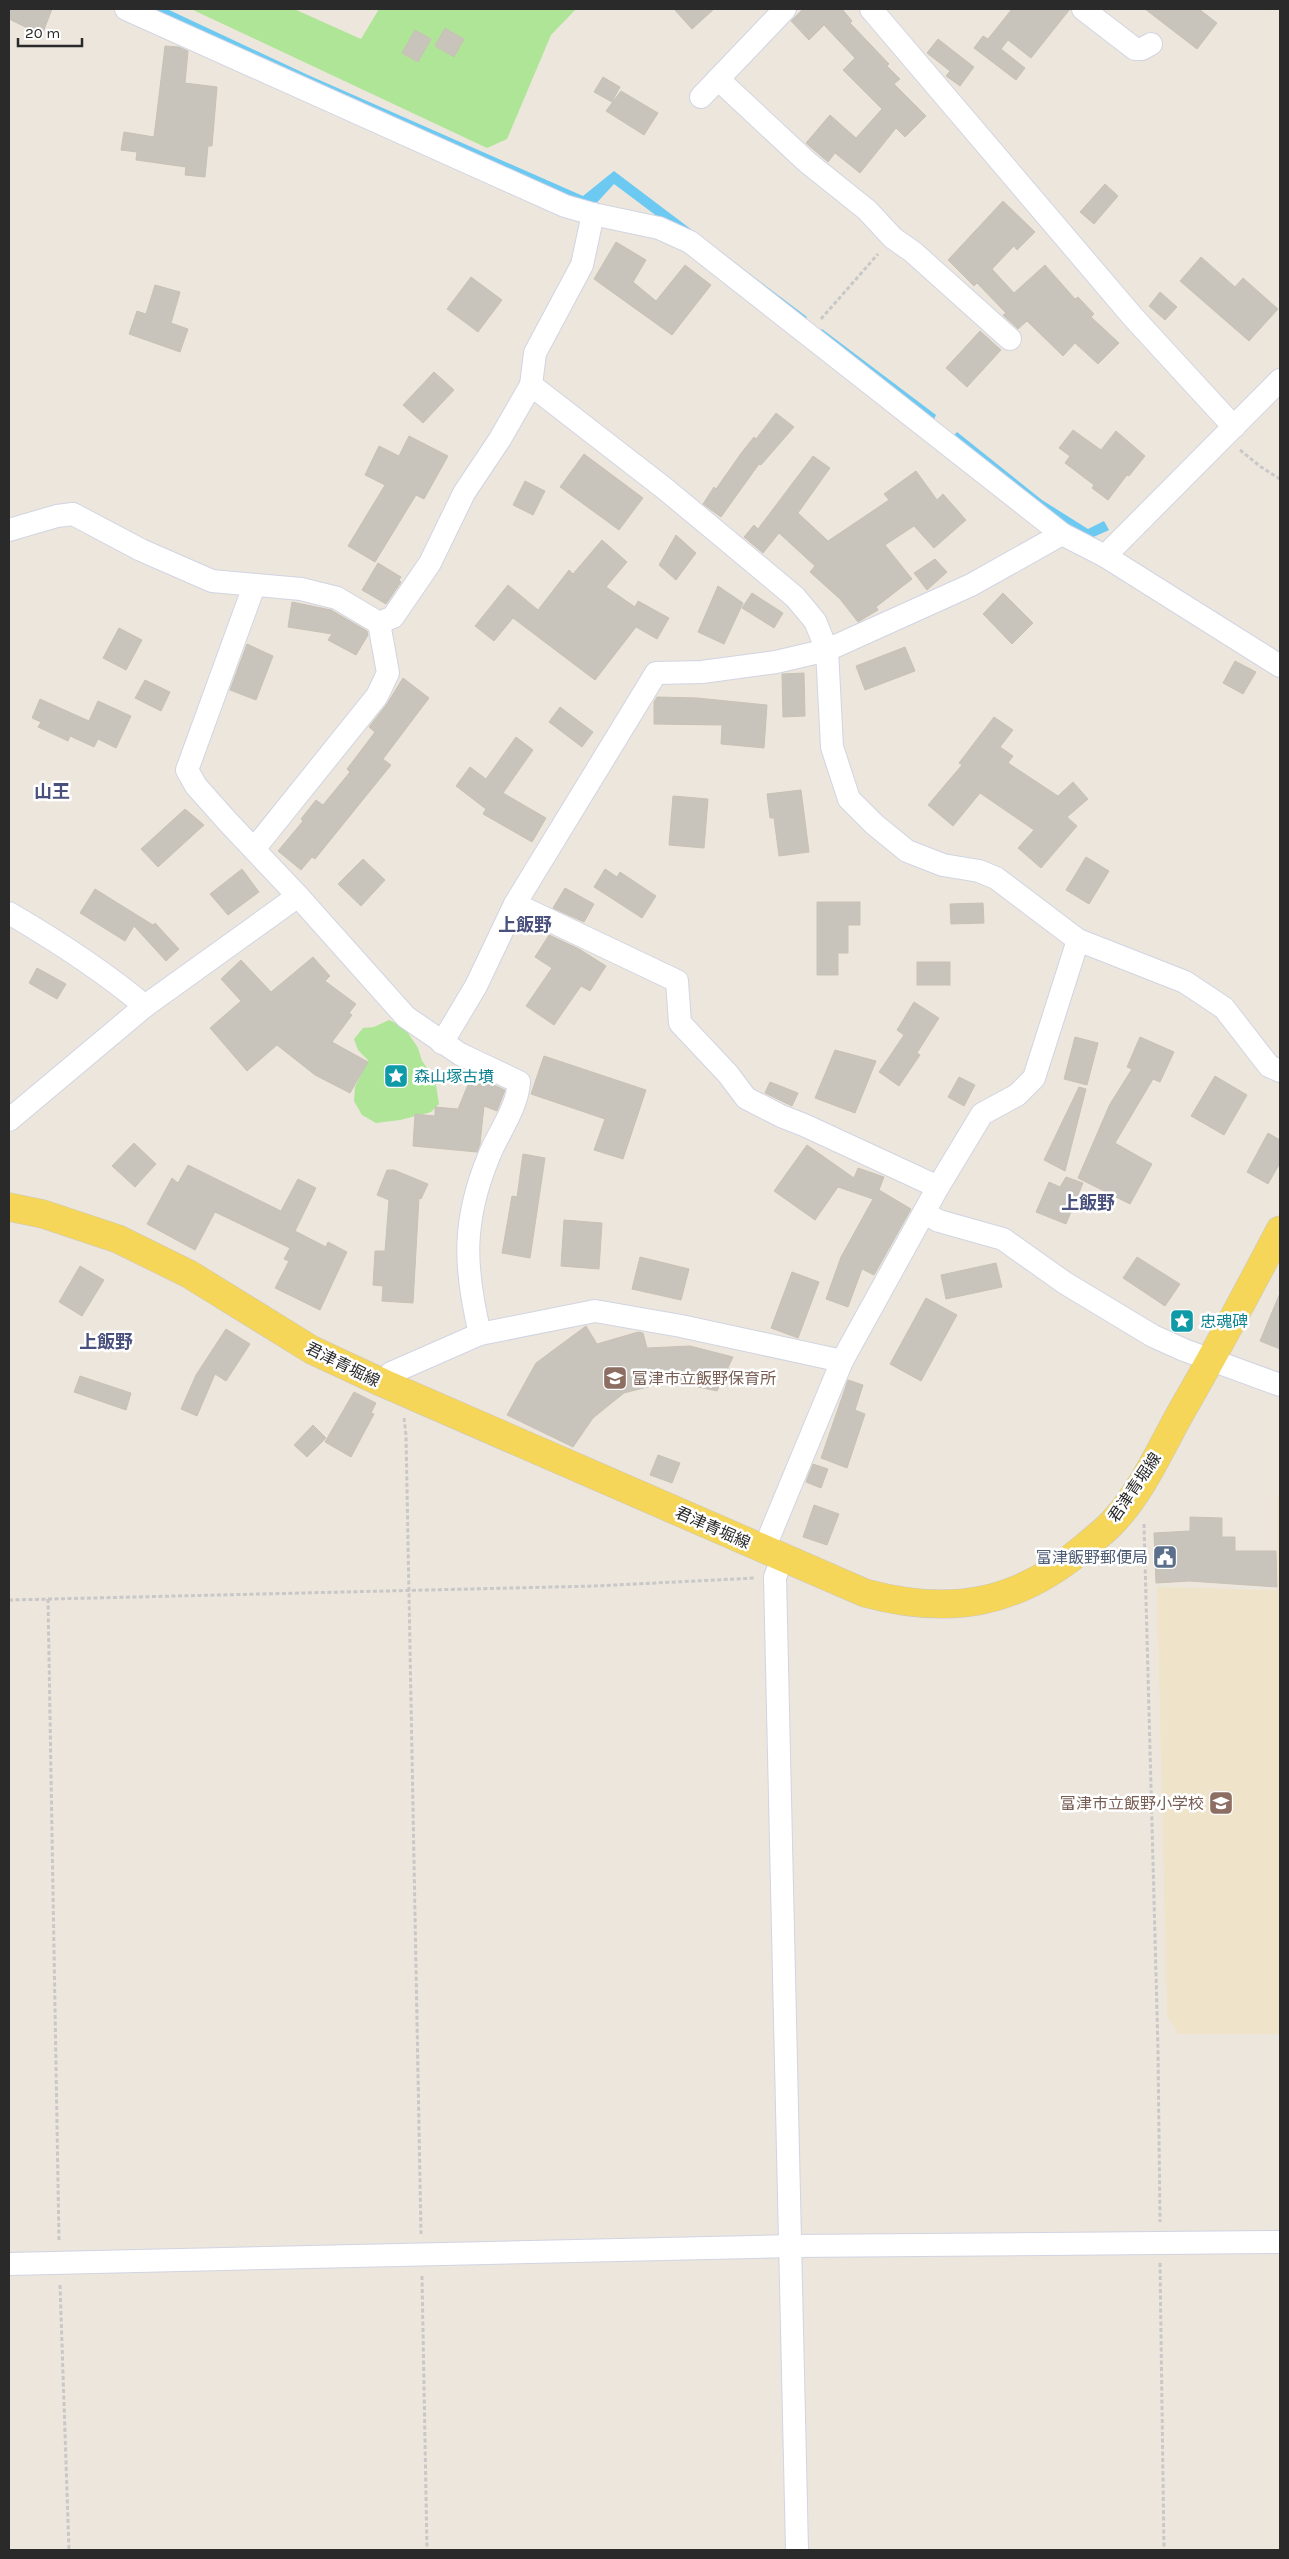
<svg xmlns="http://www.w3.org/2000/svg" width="1289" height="2559" font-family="Karla,'Noto Sans JP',sans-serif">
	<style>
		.education { fill: #efe4ca }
		.green { fill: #aee596 }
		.water { fill: #6bc9f2 }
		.building { fill: #c8c3bb; stroke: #c8c2b5 }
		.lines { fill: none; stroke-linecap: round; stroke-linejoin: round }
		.minor-casing { stroke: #d1d4e3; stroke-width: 24 }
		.major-casing { stroke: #c8c8c8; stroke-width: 29 }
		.path { stroke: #c8c8c8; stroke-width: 3; stroke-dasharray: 4 2.5; stroke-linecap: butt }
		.minor { stroke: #fff; stroke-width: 22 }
		.major { stroke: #f5d659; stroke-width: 28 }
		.labels { text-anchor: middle; stroke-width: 5; stroke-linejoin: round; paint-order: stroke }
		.culture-label { font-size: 16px; fill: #0d838f; stroke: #fff; text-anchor: start }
		.street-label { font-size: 16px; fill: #2a2a2a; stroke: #fff }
		.education-label { font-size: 16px; fill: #785e54; stroke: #fff; text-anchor: start }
		.service-label { font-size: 16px; fill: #4e5e75; stroke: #fff; text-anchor: end }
		.neighbourhood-label { font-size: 18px; font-weight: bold; fill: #49507c; stroke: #fff }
	</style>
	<rect width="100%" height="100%" fill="#ede6dc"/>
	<path class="education" d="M1277,1497H1280V2034H1178L1167,2016L1157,1587L1277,1590Z"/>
	<g class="green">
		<path d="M191,9H294L361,39L379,9H576L551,35L507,139L487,148Z"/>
		<path d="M389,1020L404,1027L418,1048L422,1061L435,1079L439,1104L431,1112L400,1120L376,1123L362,1115L354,1101L355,1087L368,1060L358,1050L354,1039L363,1028L374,1027Z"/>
	</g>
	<g class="water">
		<path d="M147,9H167L308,75L583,196L614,171L807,317L801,324L614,184L591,209Z"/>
		<path d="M822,329L936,415L931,425L816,336Z"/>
		<path d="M957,432L1042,500L1088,529L1104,521L1109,530L1089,539L1042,509L951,439Z"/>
	</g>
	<g class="building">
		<path d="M9,9H52L42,35L9,19Z"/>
		<path d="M674,9H714L692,29Z"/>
		<path d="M803,9H842L852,21L850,23L889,64L887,66L900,79L894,84L926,116L905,137L896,128L860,173L835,153L828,162L806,143L830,115L856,138L882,109L843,70L855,58L824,25L809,40L791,21Z"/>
		<path d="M1012,9H1070L1031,58L1008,40L1001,49L1025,68L1016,80L974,48L983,36L988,39Z"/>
		<path d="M1145,9H1199L1217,23L1197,49Z"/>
		<path d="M445,28L464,39L454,57L435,46Z"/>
		<path d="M415,30L431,39L418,62L402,53Z"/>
		<path d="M938,39L974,67L960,86L946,76L950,71L927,53Z"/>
		<path d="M165,46L179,47L188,51L185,83L217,87L212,146H208L205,177L185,175L186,167L136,160L137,152L121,150L124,132L154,137Z"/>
		<path d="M603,77L620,87L612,102L594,92Z"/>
		<path d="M621,91L658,113L644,135L606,111Z"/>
		<path d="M1105,184L1118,196L1094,224L1080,212Z"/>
		<path d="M1003,201L1035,232L1017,250L1014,246L992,269L1014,293L1045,265L1075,299L1078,297L1094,314L1091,317L1119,343L1098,364L1075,343L1063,356L1027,321L1018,329L1003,315L1006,313L977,283L974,286L948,260Z"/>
		<path d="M616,242L646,260L633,282L656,301L685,265L711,285L672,335L594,279Z"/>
		<path d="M1201,257L1235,287L1243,278L1278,309L1249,341L1180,281Z"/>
		<path d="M471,277L502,300L478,332L447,309Z"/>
		<path d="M155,285L180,292L171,323L188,329L180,352L129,334L137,311L146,314Z"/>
		<path d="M1160,292L1177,307L1165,320L1149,306Z"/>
		<path d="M980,331L1001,350L967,387L946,368Z"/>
		<path d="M434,372L454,390L423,423L403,405Z"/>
		<path d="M776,413L794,427L761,465L759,464L721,517L703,504L714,487L716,489L742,452L754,437L756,439Z"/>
		<path d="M1073,430L1101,450L1116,431L1145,456L1129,476L1127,475L1108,500L1092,488L1094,485L1065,463L1070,456L1059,448Z"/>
		<path d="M409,436L448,456L424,499L416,495L375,562L348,546L385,485L365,475L379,446L399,456Z"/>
		<path d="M584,454L643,498L619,530L560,487Z"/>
		<path d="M813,456L830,468L798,513L828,541L889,500L884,494L916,471L937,500L943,494L966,520L934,548L914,526L885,545L912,579L876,607L878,610L858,622L840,599L810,572L815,566L779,533L763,553L744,537L754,525L758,529Z"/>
		<path d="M525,481L545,491L533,515L513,505Z"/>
		<path d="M676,535L696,553L676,580L659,565Z"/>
		<path d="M602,540L627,562L606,587L635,607L638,601L669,618L657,639L636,627L595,680L513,618L494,641L475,626L508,585L538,610L569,570L573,574Z"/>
		<path d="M935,559L947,572L927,590L914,573Z"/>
		<path d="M378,563L401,577L399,580L401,582L386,604L362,590Z"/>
		<path d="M718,586L743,603L724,644L698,632Z"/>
		<path d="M752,593L783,613L774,628L742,608Z"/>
		<path d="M1003,593L1033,623L1012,644L983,614Z"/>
		<path d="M292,602L331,610L367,631L368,635L356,655L328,640L332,634L288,627Z"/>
		<path d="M119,628L142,640L126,670L103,658Z"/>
		<path d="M247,644L273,656L256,700L230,690Z"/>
		<path d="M905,647L915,671L865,690L856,666Z"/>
		<path d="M1235,661L1256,672L1243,694L1223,683Z"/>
		<path d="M804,673L805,716L783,717L782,674Z"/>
		<path d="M403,678L429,698L383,759L391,765L315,859L312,857L301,870L278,851L303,821L301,819L316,800L323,805L350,772L347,769L375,732L369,727L387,704Z"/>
		<path d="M145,680L170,692L161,711L135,698Z"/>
		<path d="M657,697L697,698L767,705L764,748L721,744L722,725L654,724V702Z"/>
		<path d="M40,699L89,721L98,701L131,716L116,748L98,739L94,747L70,736L68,741L38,727L41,722L32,718Z"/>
		<path d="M560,707L593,732L582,747L549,722Z"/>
		<path d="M994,717L1013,730L1000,747L1013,756L1008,763L1058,796L1073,782L1088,799L1067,817L1077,826L1041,868L1018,848L1034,830L980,793L953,826L928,805L962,765L959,763Z"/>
		<path d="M516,737L533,750L503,793L546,818L532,842L483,814L486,809L456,786L470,767L486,779Z"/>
		<path d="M801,790L809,852L779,856L774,818H770L767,794Z"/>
		<path d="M673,796L708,799L704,848L669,845Z"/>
		<path d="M185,809L204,825L158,867L141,849Z"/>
		<path d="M1086,857L1109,871L1089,904L1066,890Z"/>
		<path d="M363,859L385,880L361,906L338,884Z"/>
		<path d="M242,869L259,892L228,915L210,894Z"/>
		<path d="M605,869L617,877L620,872L656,896L642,918L594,887Z"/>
		<path d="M565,888L594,904L584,922L553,908Z"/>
		<path d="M95,889L153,925L155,923L179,949L166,961L134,926L125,941L80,913Z"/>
		<path d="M817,902H860V925H848V953H838V975H817Z"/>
		<path d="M983,903L984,923L951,924L950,904Z"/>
		<path d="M549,935L579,949L606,966L590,991L581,986L554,1025L526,1006L552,968L535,957Z"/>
		<path d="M313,957L330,976L325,981L356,1004L349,1013L352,1015L332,1042L368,1062L350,1093L315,1075L277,1045L247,1071L210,1028L241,1001L221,979L241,960L271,992Z"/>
		<rect x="917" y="962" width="33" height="23"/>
		<path d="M37,968L66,984L57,999L29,983Z"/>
		<path d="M914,1002L939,1018L917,1053L920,1055L899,1086L879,1072L904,1035L897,1030Z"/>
		<path d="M1075,1037L1098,1043L1087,1085L1064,1079Z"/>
		<path d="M1140,1037L1174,1052L1160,1082L1153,1079L1115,1143L1152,1164L1130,1204L1078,1178L1110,1104L1132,1069L1127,1067Z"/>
		<path d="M835,1050L876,1061L855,1113L815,1098Z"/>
		<path d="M544,1056L646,1090L623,1159L594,1150L605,1119L531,1094Z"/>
		<path d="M472,1075L505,1090L497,1111L484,1106L480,1144L477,1152L413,1146L415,1114L435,1116V1107L458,1109Z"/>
		<path d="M1215,1076L1247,1095L1224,1135L1191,1116Z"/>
		<path d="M959,1077L975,1085L964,1106L948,1097Z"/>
		<path d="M770,1082L798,1093L792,1106L765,1093Z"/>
		<path d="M1079,1087L1086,1089L1065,1171L1044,1160Z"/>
		<path d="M1268,1133L1280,1140V1163L1268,1184L1247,1172Z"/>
		<path d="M134,1143L156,1164L135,1187L112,1166Z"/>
		<path d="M807,1145L854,1178L858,1168L884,1177L879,1190L911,1209L874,1275L862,1269L848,1307L826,1299L841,1257L873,1199L838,1187L815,1220L774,1191Z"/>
		<path d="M523,1154L545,1158L530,1258L502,1253L512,1196L517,1197Z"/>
		<path d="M188,1165L281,1211L298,1179L316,1188L295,1231L326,1247L328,1242L347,1252L320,1310L275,1288L289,1261L284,1259L290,1248L215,1212L195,1250L147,1224L172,1178L178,1183Z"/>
		<path d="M387,1170H394L428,1184L421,1199L419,1198L413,1303L382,1301L383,1286L373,1285L375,1251H385L389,1200L377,1195Z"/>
		<path d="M1066,1177L1083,1183L1066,1224L1036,1212L1049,1182L1060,1187Z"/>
		<path d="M564,1220L602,1223L599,1269L561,1266Z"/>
		<path d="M640,1257L689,1269L681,1300L632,1289Z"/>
		<path d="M1137,1257L1180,1284L1165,1306L1123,1278Z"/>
		<path d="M996,1263L1002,1287L946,1299L941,1275Z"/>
		<path d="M80,1266L104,1280L82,1316L59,1302Z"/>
		<path d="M792,1272L819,1282L798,1338L771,1328Z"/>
		<path d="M1280,1293V1349L1260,1341Z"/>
		<path d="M926,1298L957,1315L921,1381L890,1364Z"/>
		<path d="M586,1326L597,1344L638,1332L643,1333L647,1348L690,1346L733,1357L717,1391L671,1381L624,1393L593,1418L573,1447L507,1415L536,1363Z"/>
		<path d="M226,1329L250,1344L226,1381L215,1374L197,1416L181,1409L196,1375Z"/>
		<path d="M80,1376L131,1393L126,1410L74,1392Z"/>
		<path d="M848,1380L863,1385L855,1410L865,1414L847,1468L821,1458Z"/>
		<path d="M354,1392L376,1403L371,1413L374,1414L351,1457L325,1442Z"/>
		<path d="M313,1425L326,1438L307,1457L294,1445Z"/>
		<path d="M658,1455L680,1463L672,1483L650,1475Z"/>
		<path d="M813,1464L828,1469L821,1488L806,1482Z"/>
		<path d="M814,1505L839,1514L827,1545L803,1537Z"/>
		<path d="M1190,1517L1222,1518V1537H1235V1551H1276L1277,1587L1189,1581L1156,1583L1154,1533L1190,1531Z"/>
	</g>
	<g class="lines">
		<defs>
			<g id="minor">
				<path d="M126,9L565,206L593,214L659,228L690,242L1062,534L1105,556L1280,666"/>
				<path d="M871,9L1133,317L1234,427"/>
				<path d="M1083,9L1135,49H1142L1151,44"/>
				<path d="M718,79L807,162L867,210L893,238L913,252L1010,339"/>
				<path d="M701,97L785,9"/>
				<path d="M531,385L664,488L758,566L795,597L815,621L827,650L832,747L849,799L874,824L907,851L943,865L979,871L996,878L1078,940L1185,982L1224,1008L1269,1066L1280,1071"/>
				<path d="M9,530L57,516L73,514L141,550L212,581L301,589L337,598L379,623L393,617L430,563L464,493L500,439L531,385L535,353L582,265L593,214"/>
				<path d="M1105,556L1280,380"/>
				<path d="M254,586L187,770L196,786L229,823L298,896L406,1017L460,1054L519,1082C517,1109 499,1131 489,1156C462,1221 464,1267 480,1334"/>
				<path d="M254,849L377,696L388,673L379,623"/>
				<path d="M515,904L677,981L680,1023L728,1074L746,1098L781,1116L804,1125L938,1187"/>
				<path d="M9,913C57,941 102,970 145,1006"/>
				<path d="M442,1043L476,986L515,904L656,673L702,672L776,662L827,650L971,585L1062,534"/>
				<path d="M9,1120L145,1006L298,896"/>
				<path d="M924,1213L939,1221L1003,1239L1065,1283L1153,1336L1184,1350L1280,1385"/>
				<path d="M383,1383L391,1373L480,1334L595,1311L681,1326L842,1361"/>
				<path d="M764,1549L842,1361L938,1187L982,1114L1017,1095L1034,1078L1078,940"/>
				<path d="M783,1557L775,1577L797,2550"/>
				<path d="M9,2264L792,2246L1280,2242"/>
			</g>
			<path id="major" d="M9,1207L43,1214L118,1239L189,1274L312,1350L383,1383L865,1593C950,1616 1017,1605 1086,1546C1095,1538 1106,1530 1114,1521C1142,1491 1161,1448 1181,1412C1216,1352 1248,1291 1280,1230"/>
		</defs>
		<use href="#minor" class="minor-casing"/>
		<use href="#major" class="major-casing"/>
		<g class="path">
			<path d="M821,319L878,254"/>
			<path d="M1240,450L1261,467L1280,479"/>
			<path d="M404,1418L406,1435L421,2234"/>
			<path d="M1144,1524L1158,2050L1160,2222"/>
			<path d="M48,1599L59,2241"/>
			<path d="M9,1600L595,1586L755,1578"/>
			<path d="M1160,2263L1164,2550"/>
			<path d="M422,2276L427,2550"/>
			<path d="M60,2285L69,2550"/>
		</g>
		<use href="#minor" class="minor"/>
		<use href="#major" class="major"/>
	</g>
	<defs>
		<symbol id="sight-square" viewBox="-11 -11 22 22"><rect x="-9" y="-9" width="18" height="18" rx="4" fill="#0f9aa8" stroke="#fff"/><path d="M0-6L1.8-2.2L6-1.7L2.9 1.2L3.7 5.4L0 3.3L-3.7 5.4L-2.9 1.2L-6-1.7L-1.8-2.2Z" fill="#fff"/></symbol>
		<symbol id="school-square" viewBox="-11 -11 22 22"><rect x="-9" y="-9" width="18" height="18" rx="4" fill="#8d6e63" stroke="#fff"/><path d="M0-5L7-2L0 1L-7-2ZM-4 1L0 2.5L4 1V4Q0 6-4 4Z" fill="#fff"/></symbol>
		<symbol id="civic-square" viewBox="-11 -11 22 22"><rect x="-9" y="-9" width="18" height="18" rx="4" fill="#5c6f8a" stroke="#fff"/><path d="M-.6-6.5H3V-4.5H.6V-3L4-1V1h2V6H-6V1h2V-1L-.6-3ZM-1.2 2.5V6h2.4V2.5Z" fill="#fff"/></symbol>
	</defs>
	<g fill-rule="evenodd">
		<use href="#sight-square" x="382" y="1062" width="28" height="28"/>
		<use href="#sight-square" x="1168" y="1307" width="28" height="28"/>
		<use href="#school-square" x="601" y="1364" width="28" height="28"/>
		<use href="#civic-square" x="1151" y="1543" width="28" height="28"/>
		<use href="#school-square" x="1207" y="1789" width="28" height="28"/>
	</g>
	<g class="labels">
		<g class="culture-label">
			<text x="414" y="1082">森山塚古墳</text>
			<text x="1200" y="1327">忠魂碑</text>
		</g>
		<g class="street-label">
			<text transform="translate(343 1364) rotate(26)" y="6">君津青堀線</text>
			<text transform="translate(1134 1487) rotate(-56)" y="6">君津青堀線</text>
			<text transform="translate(713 1527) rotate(24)" y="6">君津青堀線</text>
		</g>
		<g class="education-label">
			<text x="632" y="1384">富津市立飯野保育所</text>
			<text x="1204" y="1809" text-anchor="end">富津市立飯野小学校</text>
		</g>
		<g class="service-label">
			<text x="1148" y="1563">富津飯野郵便局</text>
		</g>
		<g class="neighbourhood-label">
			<text x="52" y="798">山王</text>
			<text x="525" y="931">上飯野</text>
			<text x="1088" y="1209">上飯野</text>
			<text x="106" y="1348">上飯野</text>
		</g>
	</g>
	<rect width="1289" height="2559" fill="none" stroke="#2a2a2a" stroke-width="20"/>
	<path d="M18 38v8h64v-8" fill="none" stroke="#2a2a2a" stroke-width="2.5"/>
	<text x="25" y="38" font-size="15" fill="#2a2a2a" stroke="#ffffff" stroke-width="4" paint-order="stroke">20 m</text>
</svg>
